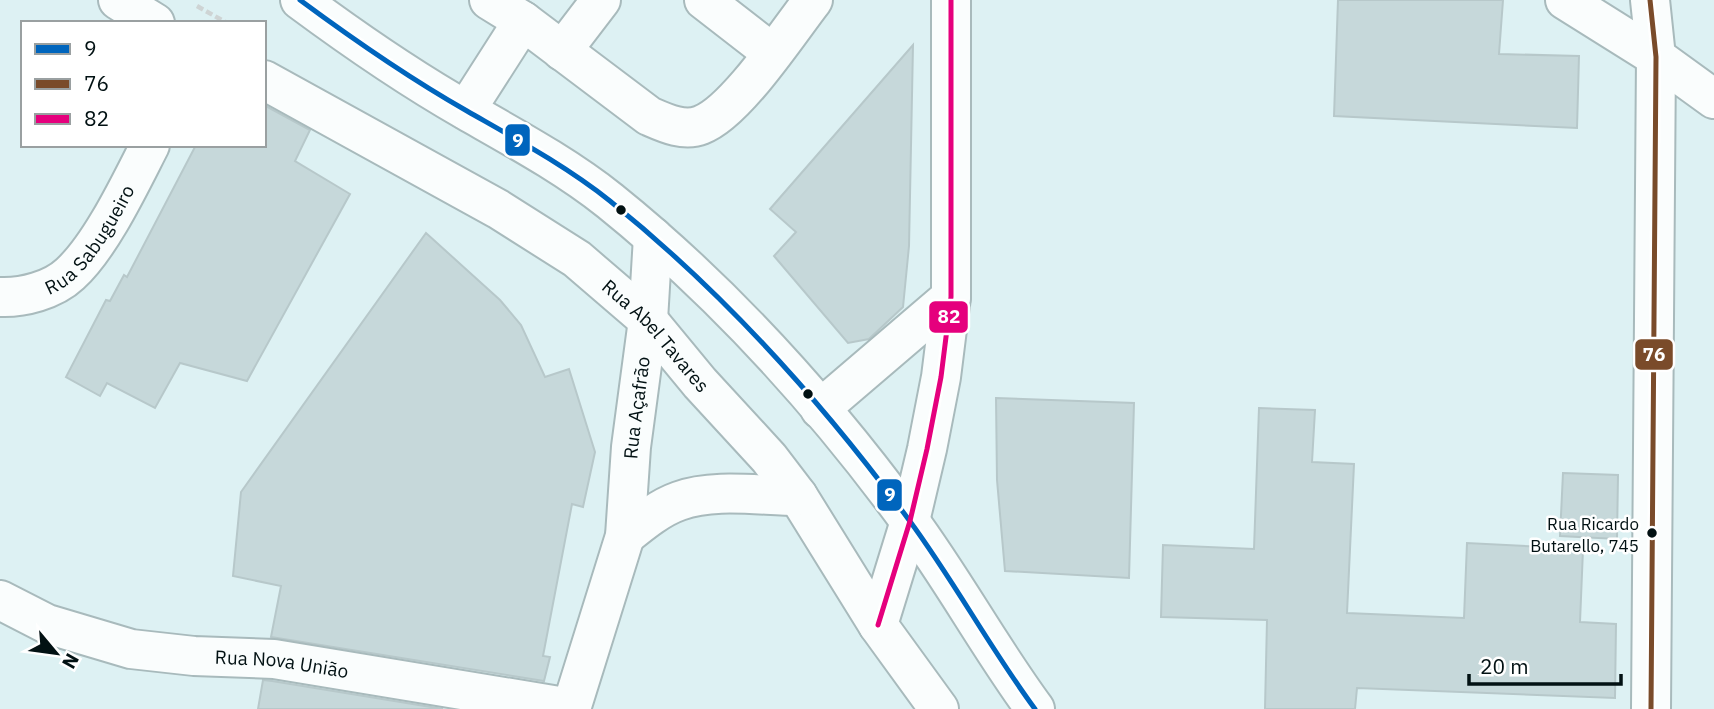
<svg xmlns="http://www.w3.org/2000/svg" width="1714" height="709" font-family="'IBM Plex Sans',sans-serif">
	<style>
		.building { fill: #c6d8da; stroke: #b7c8ca; stroke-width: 2 }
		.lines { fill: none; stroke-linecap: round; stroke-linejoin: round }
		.minor-casing { stroke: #a8babc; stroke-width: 42 }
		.path { stroke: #ced4d4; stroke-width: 4.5; stroke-dasharray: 7 3.5; stroke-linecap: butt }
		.minor { stroke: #fafdfd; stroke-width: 38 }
		.bus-1-casing { stroke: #fff; stroke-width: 10 }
		.bus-2-casing { stroke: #fff; stroke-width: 10 }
		.bus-3-casing { stroke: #fff; stroke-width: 10 }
		.bus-1 { stroke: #0065bd; stroke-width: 5 }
		.bus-2 { stroke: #7a4b2a; stroke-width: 5 }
		.bus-3 { stroke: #e5007d; stroke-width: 5 }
		.bus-dot { fill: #021113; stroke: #fff; stroke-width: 2.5 }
		.labels { text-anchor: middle; stroke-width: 5; stroke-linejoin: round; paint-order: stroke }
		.bus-label { font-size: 17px; fill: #021113; stroke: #fff; text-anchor: end }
		.street-label { font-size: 19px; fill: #021113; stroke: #fff }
		.line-badge { stroke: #fff; stroke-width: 2.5 }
		.badge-label { font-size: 19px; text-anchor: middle; font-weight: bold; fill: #fff }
	</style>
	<rect width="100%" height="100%" fill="#ddf1f3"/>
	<g class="building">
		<path d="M1338,0H1503L1499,54L1579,56L1577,128L1334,116Z"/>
		<path d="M913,45L909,246L903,307L869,339L848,343L774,256L796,232L770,209Z"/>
		<path d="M264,105L310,130L295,161L350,194L247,381L180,363L155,408L107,383L100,396L66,377L106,300L110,301L124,275L127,277L196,145H264Z"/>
		<path d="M426,233L500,300L521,325L545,377L569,369L595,452L583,507L572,504L543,656L550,657L544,681L271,637L281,586L233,576L241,492Z"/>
		<path d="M996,398L1134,403L1129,578L1005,571L997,480Z"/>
		<path d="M1259,408L1315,410L1312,462L1354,464L1347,613L1464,618L1467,543L1583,549L1580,622L1616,624L1615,698L1357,688L1355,709H1265L1267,620L1161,617L1163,545L1254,549Z"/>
		<path d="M1563,473L1618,475L1617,539L1560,536Z"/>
		<path d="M263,680L272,681L443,709H258Z"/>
	</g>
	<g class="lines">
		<defs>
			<g id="minor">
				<path d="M118,0L155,23"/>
				<path d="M300,0C354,40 409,78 467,111C516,139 566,166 610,201C723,292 823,403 909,520C954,581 990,648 1035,709"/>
				<path d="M489,0L523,21L649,116C665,123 684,132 701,125C736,112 788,32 813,0"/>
				<path d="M704,0L771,52"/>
				<path d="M1565,0L1656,57L1714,99"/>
				<path d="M1650,0L1656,57L1651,709"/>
				<path d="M562,51L601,0"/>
				<path id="s1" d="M264,80L498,209L577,259L648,320L700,383L769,458L798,496L878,625L939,709"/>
				<path d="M466,110L523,21"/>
				<path id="s2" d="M0,297C23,298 53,290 70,274C101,246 131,182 150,145"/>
				<path d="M820,409L951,297"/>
				<path d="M625,536C641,523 659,508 679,501C714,488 761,496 798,496"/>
				<path id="s3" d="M0,600L47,624L131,649L194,656L274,659L571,708"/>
				<path d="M878,625L910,521L927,449L941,377L951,297V0"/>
				<path id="s4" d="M571,709L625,536L631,447L648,320L653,237"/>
			</g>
		</defs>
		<use href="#minor" class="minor-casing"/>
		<path class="path" d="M197,6L227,23"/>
		<use href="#minor" class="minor"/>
		<defs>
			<path id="bus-1" d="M300,0C354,40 409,78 467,111C516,139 566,166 610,201C723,292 823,403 909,520C954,581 990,648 1035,709"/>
			<path id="bus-2" d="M1650,0L1656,57L1651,709"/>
			<path id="bus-3" d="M878,625L910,521L927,449L941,377L951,297V0"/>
		</defs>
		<use href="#bus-1" class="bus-1-casing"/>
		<use href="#bus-2" class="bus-2-casing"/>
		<use href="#bus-3" class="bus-3-casing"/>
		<use href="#bus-1" class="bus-1"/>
		<use href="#bus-2" class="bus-2"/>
		<use href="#bus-3" class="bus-3"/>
	</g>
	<g class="bus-dot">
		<circle cx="621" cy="210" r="6"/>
		<circle cx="808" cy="394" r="6"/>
		<circle cx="1652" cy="533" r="6"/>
	</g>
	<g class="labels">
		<g class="bus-label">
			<text x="1639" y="530">Rua Ricardo<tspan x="1639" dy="22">Butarello, 745</tspan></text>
		</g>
		<g class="street-label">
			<text dy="7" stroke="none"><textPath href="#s2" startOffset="114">Rua Sabugueiro</textPath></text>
			<text dy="7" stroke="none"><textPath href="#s1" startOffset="471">Rua Abel Tavares</textPath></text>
			<text dy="7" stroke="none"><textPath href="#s4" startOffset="310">Rua Açafrão</textPath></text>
			<text dy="7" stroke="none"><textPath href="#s3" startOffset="292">Rua Nova União</textPath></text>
		</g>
	</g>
	<g class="line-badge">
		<rect x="504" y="123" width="27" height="34" rx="7" fill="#0065bd"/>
		<rect x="928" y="300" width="41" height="34" rx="7" fill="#e5007d"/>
		<rect x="1634" y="338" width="40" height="33" rx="7" fill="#7a4b2a"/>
		<rect x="876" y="478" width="27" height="34" rx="7" fill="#0065bd"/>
	</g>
	<g class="badge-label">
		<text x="518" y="147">9</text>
		<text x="949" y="323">82</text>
		<text x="1654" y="361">76</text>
		<text x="890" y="501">9</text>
	</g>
	<rect x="21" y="21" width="245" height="126" fill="#ffffff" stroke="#9aa0a1" stroke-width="2"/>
	<rect x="35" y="44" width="35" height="10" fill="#0065bd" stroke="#9aa0a1" stroke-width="2"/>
	<text x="84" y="56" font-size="21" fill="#021113">9</text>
	<rect x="35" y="79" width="35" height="10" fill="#7a4b2a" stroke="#9aa0a1" stroke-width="2"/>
	<text x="84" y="91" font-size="21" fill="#021113">76</text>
	<rect x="35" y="114" width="35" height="10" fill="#e5007d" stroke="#9aa0a1" stroke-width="2"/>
	<text x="84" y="126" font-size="21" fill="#021113">82</text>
	<g transform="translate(56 653) rotate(119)" stroke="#ffffff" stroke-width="5" paint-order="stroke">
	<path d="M0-5L12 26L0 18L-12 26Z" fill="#021113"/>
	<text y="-10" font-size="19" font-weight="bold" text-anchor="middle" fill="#021113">N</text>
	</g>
	<path d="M1469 674v10h152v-10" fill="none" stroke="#021113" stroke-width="3.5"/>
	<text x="1480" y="674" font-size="21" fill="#021113" stroke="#ffffff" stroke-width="5" paint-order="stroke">20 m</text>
</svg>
